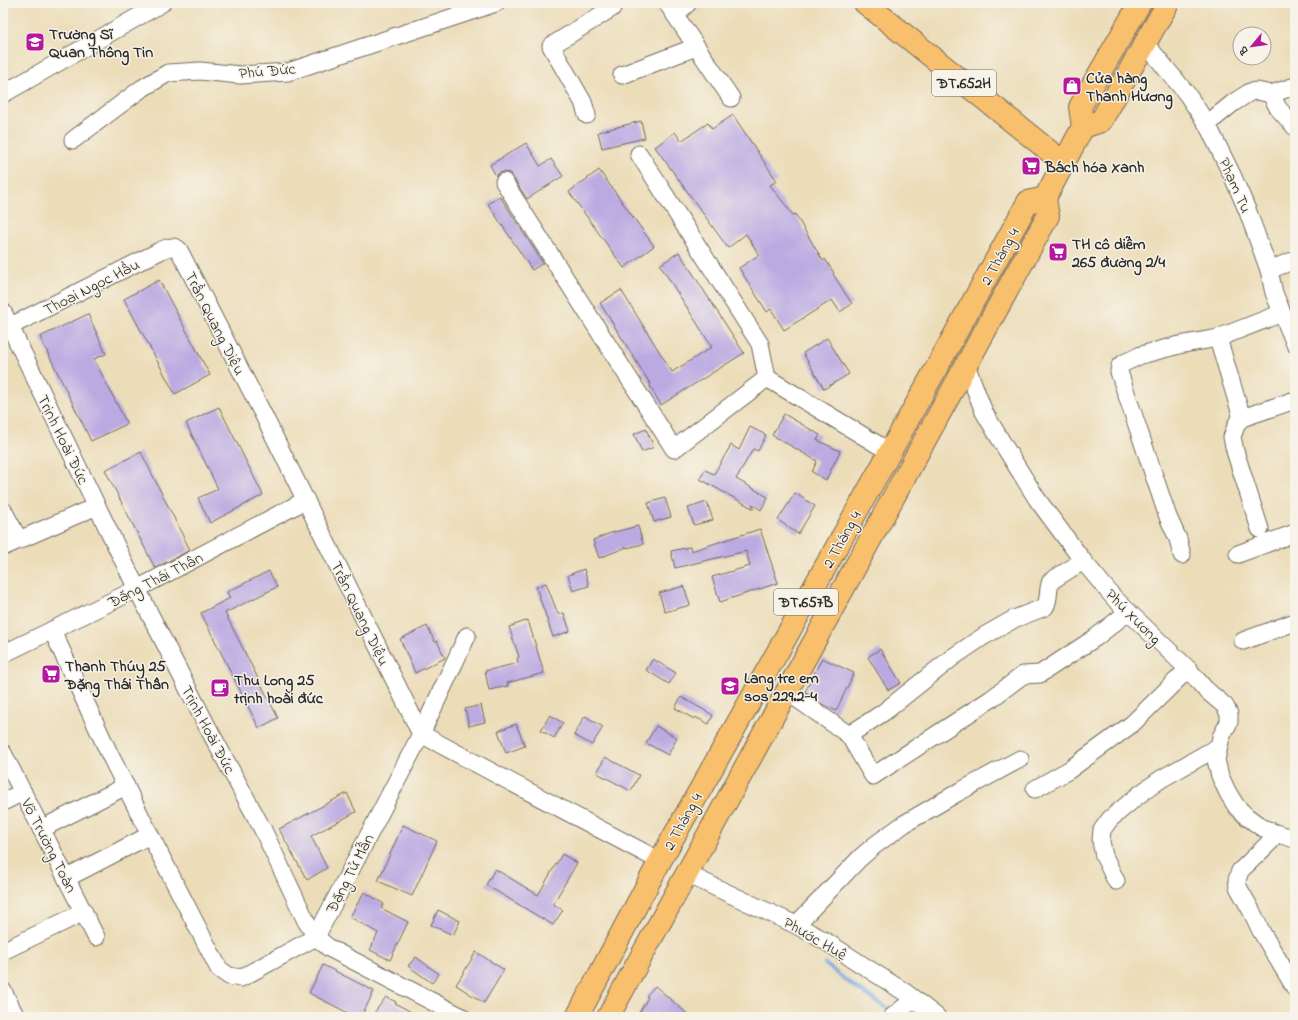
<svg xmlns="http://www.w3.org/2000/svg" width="1298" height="1020" font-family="'Indie Flower',sans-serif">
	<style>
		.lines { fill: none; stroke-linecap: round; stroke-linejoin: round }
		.stream { stroke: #6da2da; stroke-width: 4 }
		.building { fill: #bbaae2 }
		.minor-casing { stroke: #6f695d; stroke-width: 19 }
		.major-casing { stroke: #6f695d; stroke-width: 24 }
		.minor { stroke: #fff; stroke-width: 17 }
		.major { stroke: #f8bf6c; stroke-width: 22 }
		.labels { text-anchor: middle; stroke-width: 3; stroke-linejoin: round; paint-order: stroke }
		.shield { fill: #f7f3e8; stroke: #686764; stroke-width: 1 }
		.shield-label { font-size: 15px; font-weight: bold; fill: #2b2b2b }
		.poi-label { font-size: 16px; font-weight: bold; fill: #2b2b2b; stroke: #f7f3e8; text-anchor: start }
		.street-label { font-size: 16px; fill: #2b2b2b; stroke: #f7f3e8 }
	</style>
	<rect width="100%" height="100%" fill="#f7f3e8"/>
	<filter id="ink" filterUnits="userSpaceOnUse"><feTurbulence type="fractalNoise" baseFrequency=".025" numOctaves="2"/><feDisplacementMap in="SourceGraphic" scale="8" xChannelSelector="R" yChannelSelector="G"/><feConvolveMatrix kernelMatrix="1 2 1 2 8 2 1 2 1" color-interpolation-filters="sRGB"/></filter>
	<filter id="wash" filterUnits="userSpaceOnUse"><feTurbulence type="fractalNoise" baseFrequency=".012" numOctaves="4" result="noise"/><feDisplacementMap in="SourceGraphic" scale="16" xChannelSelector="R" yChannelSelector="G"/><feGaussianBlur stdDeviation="0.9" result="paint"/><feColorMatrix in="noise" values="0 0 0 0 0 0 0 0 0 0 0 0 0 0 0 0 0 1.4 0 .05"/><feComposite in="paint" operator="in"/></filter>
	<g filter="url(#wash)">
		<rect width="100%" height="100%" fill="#ecddb9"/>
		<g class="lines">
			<path class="stream" d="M825,964L856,988L893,1012"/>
		</g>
		<g id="blocks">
			<g class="building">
				<path d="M733,115L777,181L770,185L793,215L795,214L823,261L825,259L834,273L833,274L852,304L840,312L832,300L784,330L771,309L767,312L739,268L759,255L746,234L728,248L655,147L675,132L681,141L708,123L712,129Z"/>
				<path d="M641,121L645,138L602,148L598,132Z"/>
				<path d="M526,143L540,166L551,159L563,176L527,199L510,173L503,172L499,173L496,176L490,165Z"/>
				<path d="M599,170L654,246L624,268L569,192Z"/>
				<path d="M500,196L543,263L532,270L488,204Z"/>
				<path d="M679,252L744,353L661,405L650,386L651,385L600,303L621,290L672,372L712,347L660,265Z"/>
				<path d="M159,280L210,375L175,394L124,299Z"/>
				<path d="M88,314L106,354L94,359L127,424L91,441L40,337Z"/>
				<path d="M827,338L849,374L824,389L803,353Z"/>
				<path d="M219,407L263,495L210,523L198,498L218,489L186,423Z"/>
				<path d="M784,414L820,435L817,440L840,451L826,480L812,472L817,461L772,435Z"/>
				<path d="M750,427L766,435L758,451L753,449L736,479L768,497L761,510L752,504L754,509L700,479L705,470L714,474L731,445L739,450Z"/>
				<path d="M646,429L654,447L642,452L634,434Z"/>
				<path d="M141,452L190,550L155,568L105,470Z"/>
				<path d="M795,493L815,506L798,534L778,520Z"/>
				<path d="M665,498L671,517L654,522L648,503Z"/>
				<path d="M707,502L713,520L694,525L688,508Z"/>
				<path d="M638,526L643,544L627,548V547L599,558L593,540L611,533Z"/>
				<path d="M760,529L778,583L720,602L712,577L750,566L746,551L675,568L671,551L690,547L691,551Z"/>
				<path d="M584,569L589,586L573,591L568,575Z"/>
				<path d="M269,571L277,587L225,613L278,718L259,728L201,613L230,598L227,592Z"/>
				<path d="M546,583L558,614L564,613L570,631L553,637L536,587Z"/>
				<path d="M684,586L690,605L665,612L659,593Z"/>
				<path d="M528,620L544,673L507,683L508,686L489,690L485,671L518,663L517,658L519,657L509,627Z"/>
				<path d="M427,626L435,642L437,641L445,658L415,673L400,639Z"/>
				<path d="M880,649L901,683L888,690L868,657Z"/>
				<path d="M822,658L854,673L836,711L820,703L805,692Z"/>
				<path d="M653,659L676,673L669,684L646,670Z"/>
				<path d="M681,697L713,715L709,724L695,717L694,719L675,708Z"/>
				<path d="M481,705L485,722L469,726L465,709Z"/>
				<path d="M550,715L563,723L554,738L541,730Z"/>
				<path d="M585,716L603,727L592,745L574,735Z"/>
				<path d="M516,724L525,746L506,753L498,731Z"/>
				<path d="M656,726L677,738L668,755L646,743Z"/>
				<path d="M605,757L639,775L631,791L597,773Z"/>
				<path d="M347,793L356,812L311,836L327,868L307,880L279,829Z"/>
				<path d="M403,825L437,841L412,896L378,881Z"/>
				<path d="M562,854L577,863L553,904L563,910L553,925L486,885L495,869L538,895Z"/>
				<path d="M364,892L384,904L381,908L408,922L390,960L370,950L378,933L350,917Z"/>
				<path d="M438,910L460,921L453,935L431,925Z"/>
				<path d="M476,952L504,970L484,1003L456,985Z"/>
				<path d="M416,957L439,974L432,983L408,966Z"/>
				<path d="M323,965L374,991L361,1017H356L309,993Z"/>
				<path d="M655,986L691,1017H637L648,997L646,996Z"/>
				<path d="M386,997L396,1002L395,1003L420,1017H371Z"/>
			</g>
		</g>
	</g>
	<g filter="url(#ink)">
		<use href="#blocks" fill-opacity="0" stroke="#6f695d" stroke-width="1"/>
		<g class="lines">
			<defs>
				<g id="minor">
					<path d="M667,3L731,98"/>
					<path d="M675,15L688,3"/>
					<path d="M1145,43L1187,94L1207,124L1233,177L1248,212L1269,270L1274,293L1295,344"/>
					<path d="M622,75L696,47"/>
					<path d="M3,94L162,3"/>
					<path d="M1271,94L1278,108L1295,127"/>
					<path d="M587,115L583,102L551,46L612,8L610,3"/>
					<path d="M1207,124L1233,103L1250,92L1257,91L1271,94L1295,86"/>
					<path d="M73,140L141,89L168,73L200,71L240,75L288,72L496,3"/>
					<path d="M639,154L760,344L767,378"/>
					<path d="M504,182L674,449L767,378L890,452"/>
					<path d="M1269,270L1295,260"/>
					<path d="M3,312L137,589L206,724L263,830L306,921L316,937L329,948L462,1017"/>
					<path d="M3,330L154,254C162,250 172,243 179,250L264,416L421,734L505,779L660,861"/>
					<path d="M1218,338L1242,418L1295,400"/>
					<path d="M966,365L984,412L1006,449L1037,499L1083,561L1114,598L1188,669L1205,689L1225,706L1229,714V722L1221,737L1216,760L1220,776L1228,793L1236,806L1246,816L1261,827L1275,833L1295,839"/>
					<path d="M1242,418L1237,423L1232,437L1235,451L1260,529"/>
					<path d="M3,510L19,540"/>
					<path d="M3,547L97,506"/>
					<path d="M1238,554L1295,533"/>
					<path d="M1182,555L1178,539L1168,517L1119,372L1120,366L1124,363L1141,355L1179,345L1218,338L1282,313"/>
					<path d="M52,630L109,753L150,835L219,969L229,976L241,978L316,937L421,734L467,636"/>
					<path d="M1243,641L1295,622"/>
					<path d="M3,654L137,589L306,500"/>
					<path d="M786,691L849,735L873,776L991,699L1023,675L1040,674L1095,638L1128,612"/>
					<path d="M849,735L884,712L953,657L984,636L1014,619L1045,607C1050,599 1047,589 1051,581L1083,561"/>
					<path d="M3,753L96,937"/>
					<path d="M1035,789L1069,770L1132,724L1188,669"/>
					<path d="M3,802L23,792"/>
					<path d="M41,829L126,786"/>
					<path d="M1275,833L1271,841L1240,871L1237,880L1238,887L1251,910L1261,931L1295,988"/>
					<path d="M687,874L796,925L825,941L906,993L937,1017"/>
					<path d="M67,878L150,835"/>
					<path d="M1116,881L1104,856L1101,841L1102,830L1110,819L1140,794L1161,779L1218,747"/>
					<path d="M796,925L860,858L875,845L904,824L957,793L1020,759"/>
					<path d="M3,951L84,912"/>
					<path d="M3,991L16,1017"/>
					<path d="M892,1017L914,999"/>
				</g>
				<g id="major">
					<path d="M865,3L1064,163"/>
					<path d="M1083,127L1101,121L1168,3"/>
					<path d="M577,1017L660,861L890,452L1028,202L1045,198"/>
					<path d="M608,1017L1048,216L1045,198L1083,127L1080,107L1140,3"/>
				</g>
			</defs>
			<use href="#minor" class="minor-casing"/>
			<use href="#major" class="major-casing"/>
			<use href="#minor" class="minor"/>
			<use href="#major" class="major"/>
		</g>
	</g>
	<defs>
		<symbol id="university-square" viewBox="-11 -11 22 22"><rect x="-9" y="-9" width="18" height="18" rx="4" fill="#b5179e" stroke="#f7f3e8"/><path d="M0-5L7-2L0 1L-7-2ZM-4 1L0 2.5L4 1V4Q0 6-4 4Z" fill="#fff"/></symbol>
		<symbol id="shop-square" viewBox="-11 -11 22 22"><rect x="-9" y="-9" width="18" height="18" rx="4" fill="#b5179e" stroke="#f7f3e8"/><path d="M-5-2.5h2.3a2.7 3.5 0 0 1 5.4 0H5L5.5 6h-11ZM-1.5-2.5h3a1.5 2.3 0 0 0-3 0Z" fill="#fff"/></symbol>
		<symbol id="supermarket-square" viewBox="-11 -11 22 22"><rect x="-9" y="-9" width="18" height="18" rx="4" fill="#b5179e" stroke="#f7f3e8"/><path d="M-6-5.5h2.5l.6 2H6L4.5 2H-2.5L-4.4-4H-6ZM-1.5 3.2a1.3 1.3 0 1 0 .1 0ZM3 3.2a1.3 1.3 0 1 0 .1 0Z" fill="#fff"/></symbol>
		<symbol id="school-square" viewBox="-11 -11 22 22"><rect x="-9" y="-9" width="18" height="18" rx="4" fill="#b5179e" stroke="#f7f3e8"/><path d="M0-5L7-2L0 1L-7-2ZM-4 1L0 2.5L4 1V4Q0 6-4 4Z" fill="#fff"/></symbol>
		<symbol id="cafe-square" viewBox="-11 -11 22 22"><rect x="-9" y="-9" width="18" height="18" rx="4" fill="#b5179e" stroke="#f7f3e8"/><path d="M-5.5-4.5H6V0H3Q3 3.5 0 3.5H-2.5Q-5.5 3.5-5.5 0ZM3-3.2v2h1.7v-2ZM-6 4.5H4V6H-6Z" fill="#fff"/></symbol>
	</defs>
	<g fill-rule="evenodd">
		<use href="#university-square" x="24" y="31" width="22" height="22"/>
		<use href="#shop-square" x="1061" y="75" width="22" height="22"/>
		<use href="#supermarket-square" x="1020" y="155" width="22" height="22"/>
		<use href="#supermarket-square" x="1047" y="241" width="22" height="22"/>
		<use href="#supermarket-square" x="40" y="663" width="22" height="22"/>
		<use href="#school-square" x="719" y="675" width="22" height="22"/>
		<use href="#cafe-square" x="209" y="677" width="22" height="22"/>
	</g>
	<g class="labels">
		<g class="shield">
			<rect x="932" y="70" width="64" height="26" rx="3"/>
			<rect x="774" y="589" width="64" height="26" rx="3"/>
		</g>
		<g class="shield-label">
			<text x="964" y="88">ĐT.652H</text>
			<text x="806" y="607">ĐT.657B</text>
		</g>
		<g class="poi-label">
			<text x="49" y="39">Trường Sĩ<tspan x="49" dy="18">Quan Thông Tin</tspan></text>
			<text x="1086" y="83">Cửa hàng<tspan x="1086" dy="18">Thanh Hương</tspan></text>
			<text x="1045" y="172">Bách hóa Xanh</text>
			<text x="1072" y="249">TH cô diễm<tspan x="1072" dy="18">265 đường 2/4</tspan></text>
			<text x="65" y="671">Thanh Thúy 25<tspan x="65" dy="18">Đặng Thái Thân</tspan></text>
			<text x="744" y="683">Lang tre em<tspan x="744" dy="18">sos 229.2-4</tspan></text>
			<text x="234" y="685">Thu Long 25<tspan x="234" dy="18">trịnh hoài đức</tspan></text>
		</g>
		<g class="street-label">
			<text transform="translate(267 70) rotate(-5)" y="6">Phú Đức</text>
			<text transform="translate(1236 185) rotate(66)" y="6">Phạm Tu</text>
			<text transform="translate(999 256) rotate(-61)" y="6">2 Tháng 4</text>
			<text transform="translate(91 286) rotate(-27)" y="6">Thoại Ngọc Hầu</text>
			<text transform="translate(216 323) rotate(63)" y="6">Trần Quang Diệu</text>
			<text transform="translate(64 439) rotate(64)" y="6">Trịnh Hoài Đức</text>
			<text transform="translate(841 539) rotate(-61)" y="6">2 Tháng 4</text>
			<text transform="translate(155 579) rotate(-27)" y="6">Đặng Thái Thân</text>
			<text transform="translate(361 613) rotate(64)" y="6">Trần Quang Diệu</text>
			<text transform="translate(1134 616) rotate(45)" y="6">Phú Xương</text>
			<text transform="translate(209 729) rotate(62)" y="6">Trịnh Hoài Đức</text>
			<text transform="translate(682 821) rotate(-61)" y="6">2 Tháng 4</text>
			<text transform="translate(50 845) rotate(63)" y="6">Võ Trường Toàn</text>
			<text transform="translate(349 873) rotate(-63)" y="6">Đặng Tử Mẫn</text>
			<text transform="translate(816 938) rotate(30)" y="6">Phước Huệ</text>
		</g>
	</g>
	<rect width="1298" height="1020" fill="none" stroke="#f7f3e8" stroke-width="16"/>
	<g transform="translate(1252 46) rotate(241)"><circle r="19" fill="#f7f3e8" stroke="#a5a39c"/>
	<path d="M0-3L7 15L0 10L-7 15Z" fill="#b5179e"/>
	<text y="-6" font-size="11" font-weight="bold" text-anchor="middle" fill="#2b2b2b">B</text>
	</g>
</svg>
